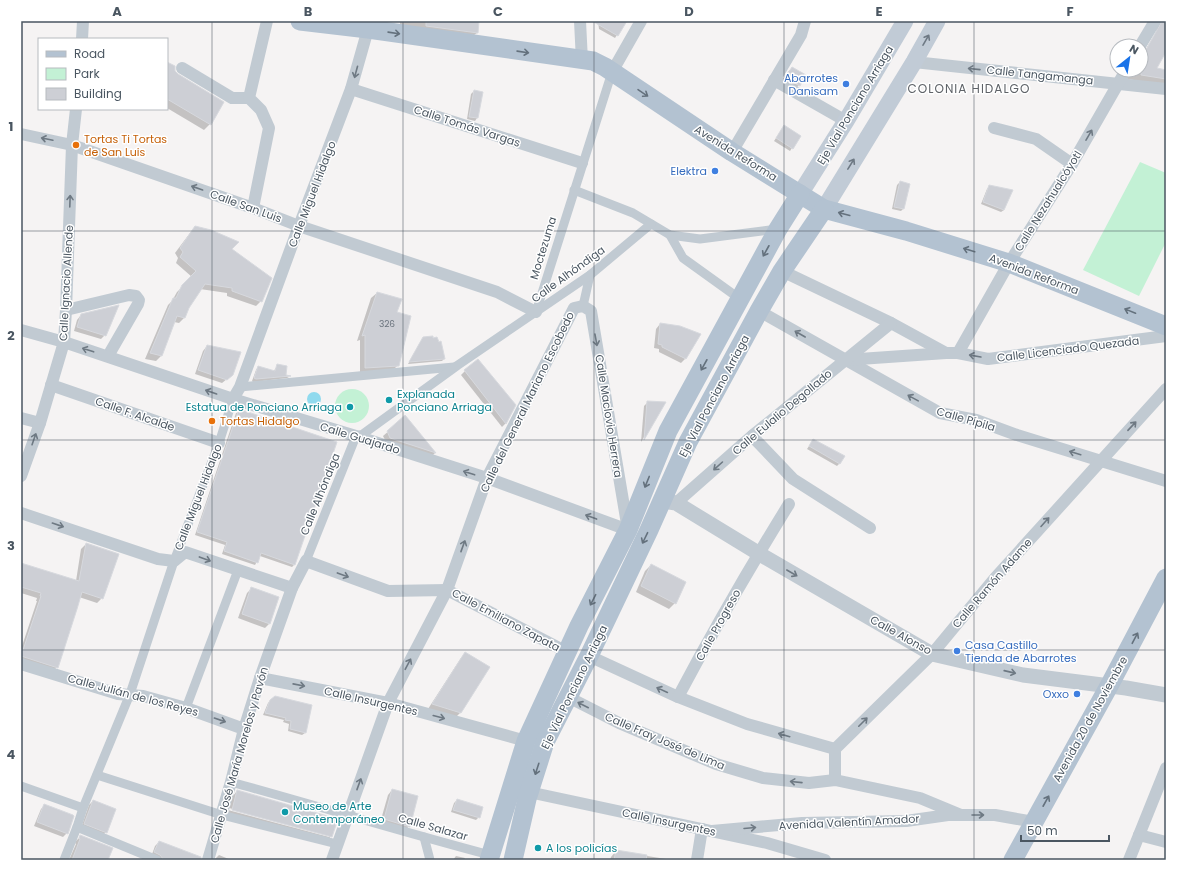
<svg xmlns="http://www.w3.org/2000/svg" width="1187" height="881" font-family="Poppins,sans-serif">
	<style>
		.green { fill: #c3f1d5 }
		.water { fill: #90daee }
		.shadow { fill: #0003 }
		.building { fill: #cdcfd5; stroke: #d7d9de }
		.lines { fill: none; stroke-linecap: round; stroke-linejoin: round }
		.pedestrian { stroke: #c1cad2; stroke-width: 9 }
		.minor { stroke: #c1cad2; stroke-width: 12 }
		.tertiary { stroke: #c1cad2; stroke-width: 15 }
		.secondary { stroke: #c1cbd6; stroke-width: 17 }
		.primary { stroke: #b3c2d1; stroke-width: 19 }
		.oneway { stroke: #64717d }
		.oneway2 { stroke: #6e7984 }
		.oneway3 { stroke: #6e7983 }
		.grid { fill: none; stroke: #4a5661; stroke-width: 1; stroke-opacity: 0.55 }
		.shop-dot { fill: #3f7fe0; stroke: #fff; stroke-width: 1.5 }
		.food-dot { fill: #e8710a; stroke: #fff; stroke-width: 1.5 }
		.culture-dot { fill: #0f9aa8; stroke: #fff; stroke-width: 1.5 }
		.labels { text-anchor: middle; stroke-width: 3; stroke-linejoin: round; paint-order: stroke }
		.number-label { font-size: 9px; fill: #6b747e }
		.street-label { font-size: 11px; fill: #4a5661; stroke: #fff }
		.shop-label { font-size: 11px; fill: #366cbe; stroke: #fff; text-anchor: end }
		.food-label { font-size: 11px; fill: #c56008; stroke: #fff; text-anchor: start }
		.culture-label { font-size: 11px; fill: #0d838f; stroke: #fff; text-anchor: start }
		.neighbourhood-label { font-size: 12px; letter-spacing: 1px; fill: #5f6368; stroke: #fff }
		.neatline { fill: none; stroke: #4a5661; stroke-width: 1.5 }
		.grid-label { font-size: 13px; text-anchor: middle; font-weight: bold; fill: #4a5661 }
	</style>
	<rect width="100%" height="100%" fill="#f5f3f3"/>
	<g class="green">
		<path d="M1140,162L1166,173V242L1139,296L1083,270Z"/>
		<circle cx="352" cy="406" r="17"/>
	</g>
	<circle class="water" cx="314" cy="399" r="7"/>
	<g class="shadow">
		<path d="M400,21H478L477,33L474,35L400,25Z"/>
		<path d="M598,21H626L615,38L599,29Z"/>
		<path d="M1156,21H1166V50L1155,69L1166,71V85L1127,79L1128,70H1141V54H1143L1156,32L1157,27Z"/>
		<path d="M167,63L210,124L204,130L167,108Z"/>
		<path d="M792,68L799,85L793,91L780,84L786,74Z"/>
		<path d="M474,91L482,93L477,118L475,121L467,119L471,94Z"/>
		<path d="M782,129L800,136L790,151L774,141Z"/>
		<path d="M900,182L903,209L901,211L892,209L897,185Z"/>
		<path d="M990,186L1004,210L1001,212L981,204L987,189Z"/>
		<path d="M195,227L231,249L261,301L256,306L227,296V293L200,289L188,307L184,318L179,323L174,322L161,356L156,361L145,359L168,305L172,301L177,292L192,277L176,263L178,258L175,253L190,233Z"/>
		<path d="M377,293L396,313L398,365L392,371L360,373V340L357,341L371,298Z"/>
		<path d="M81,315L105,335L101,339L74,331L77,320Z"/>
		<path d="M660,324L685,359L681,363L659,352V349L654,348L656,329Z"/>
		<path d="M421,341L444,359L442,361L408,364Z"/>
		<path d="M207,346L232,375L222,383L195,374L203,351Z"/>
		<path d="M278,365L285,376L289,377L287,378L253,382L252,381L256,370L258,367L273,372Z"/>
		<path d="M465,371L506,423L502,427L461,375Z"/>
		<path d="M648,402L665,403L641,442L644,406Z"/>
		<path d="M239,410L295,564L292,567L260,556L255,565L222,554L225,545L195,535L236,413Z"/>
		<path d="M405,417L435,453L431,457L386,442L383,436Z"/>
		<path d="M813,440L840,463L837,466L807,449Z"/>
		<path d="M86,544L102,598L97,603L79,597L57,667L52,672L21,662V649L37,601H36L37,598L21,593V564L76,581L81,549Z"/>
		<path d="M651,565L685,583L675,603L669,609L636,592L645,571Z"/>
		<path d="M252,588L269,624L265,628L238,618L247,593Z"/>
		<path d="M465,654L489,667L460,713L456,717L428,709L461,658Z"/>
		<path d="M271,700L305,733L302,735L288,731L289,724L283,722L284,720L263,715L268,703Z"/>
		<path d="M392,790L409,826L405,831L380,823L388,795Z"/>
		<path d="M237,791L336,819L331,836L326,842L227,816L228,810L329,837V835L229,808L232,797Z"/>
		<path d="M457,800L479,817L476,820L451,812L454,803Z"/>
		<path d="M93,801L106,832L102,836L81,828L89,805Z"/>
		<path d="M45,805L67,833L63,837L34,826L41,809Z"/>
		<path d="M81,836L107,860H69L76,844L75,843L76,841Z"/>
		<path d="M159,842L200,860H156L151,857L155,846Z"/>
		<path d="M616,851L666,859V860H610L611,857Z"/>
		<path d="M219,855L231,860H214Z"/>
		<path d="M456,856L465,858L464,860H453Z"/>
	</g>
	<g class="building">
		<path d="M426,21H479L478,33L426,26Z"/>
		<path d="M592,21H627L618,36Z"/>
		<path d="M1162,21H1166V52L1157,68L1166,70V79L1141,75V53L1146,50Z"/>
		<path d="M167,62L175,66V71L178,74L224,102L211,125L167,99Z"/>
		<path d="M792,67L806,75L800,86L785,78Z"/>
		<path d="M474,90L483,92L478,118L469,117Z"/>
		<path d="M784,125L801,136L793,149L776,138Z"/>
		<path d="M900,181L910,184L904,209L894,207Z"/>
		<path d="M989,185L1013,190L1004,210L983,202Z"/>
		<path d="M195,226L211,230L239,242L232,249L272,278L262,302L232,291V288L205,284L189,308L185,318L177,316L162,356L150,353L173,298H176L182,285L196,271L180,257L183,252L180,248Z"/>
		<path d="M377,292L402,299L397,312L411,316L399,366L365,368V335L362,336Z"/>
		<path d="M119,305L106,336L77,327L81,314Z"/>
		<path d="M660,323L680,326L701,334L686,359L662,347V345L658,344Z"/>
		<path d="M433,336V338L437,337L439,342L441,341L445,359L409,362L423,337Z"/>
		<path d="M207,345L241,352L233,375L227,380L198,370Z"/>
		<path d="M478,359L516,405L506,424L464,370Z"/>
		<path d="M277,364L287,366L286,375L291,376L256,379L254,378L258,366L275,371Z"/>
		<path d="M647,401L666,402L644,440Z"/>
		<path d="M239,409L337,442L295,565L261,553L258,563L224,551L227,542L197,532Z"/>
		<path d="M405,415L436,453L390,438L387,431Z"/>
		<path d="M813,439L845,456L840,464L809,446Z"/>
		<path d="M86,543L119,554L103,599L82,592L77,609L58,668L21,656L41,596H40L41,593L21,587V563L79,581Z"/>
		<path d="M651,564L686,582L676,604L641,586Z"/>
		<path d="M251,587L279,597L270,624L242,614Z"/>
		<path d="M465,652L490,667L461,713L432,704Z"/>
		<path d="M275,696L312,705L306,733L290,729L291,721L285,720L286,718L265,713L270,700Z"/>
		<path d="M392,789L418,796L410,827L384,819Z"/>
		<path d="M237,790L338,819L332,837L232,810Z"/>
		<path d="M457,799L483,807L480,818L453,810Z"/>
		<path d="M93,800L116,809L107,833L84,824Z"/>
		<path d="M44,804L73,815L74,816L68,834L37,822Z"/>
		<path d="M80,835L113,848L108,860H72L80,839L79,838Z"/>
		<path d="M159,841L201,857V860H166L163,859L160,855L154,852Z"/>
		<path d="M616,850L647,855L646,860H614Z"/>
	</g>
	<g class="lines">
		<g class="pedestrian">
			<path d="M574,190L633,213L670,235L700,239L777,229"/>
			<path d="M670,235L683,258L740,299"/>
			<path d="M583,306L590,275"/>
			<path d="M536,312L612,72"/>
			<path d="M240,387L454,367"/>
			<path d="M306,561L356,436L363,434L458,365L590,275L651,224"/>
			<path d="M186,708L238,570"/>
			<path d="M97,775L222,815L337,844"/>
			<path d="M231,782C318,806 403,832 490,855"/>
			<path d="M21,786L83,808"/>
			<path d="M77,827L157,860"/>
			<path d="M424,837L430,860"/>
			<path d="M64,860L77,827L83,808L130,694L174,561L219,443L233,399"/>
		</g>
		<g class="minor">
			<path d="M580,21L582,61"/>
			<path d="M82,39L83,21"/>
			<path d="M1140,46L1155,21"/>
			<path d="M914,62L1166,89"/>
			<path d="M182,68L232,98H249"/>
			<path d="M612,72L641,21"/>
			<path d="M774,80L846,121"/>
			<path d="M351,89L582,163"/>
			<path d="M994,128L1036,139L1072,164"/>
			<path d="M21,134L72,145L253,208L299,226L497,292L536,312"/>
			<path d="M732,152L801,35L805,21"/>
			<path d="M253,208L269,128L261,110L249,98L267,21"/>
			<path d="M782,271L891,323L946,353"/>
			<path d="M66,310L129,295L136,296L139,300L138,304L108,356"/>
			<path d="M759,311L940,413L976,420L1017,435L1166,481"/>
			<path d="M21,330L64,342L233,399L356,436L487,478L628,530L591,311L583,306L574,308L487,478L447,590L388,703L332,860"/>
			<path d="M958,353L1009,263L1072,164L1126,70"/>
			<path d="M845,360L946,353H958L988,359L1166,336"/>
			<path d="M51,385L219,443"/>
			<path d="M233,399L240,387L299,226L351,89L370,22"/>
			<path d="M21,418L40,423"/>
			<path d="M752,436L793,479L870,528"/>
			<path d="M21,476L40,423L64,342L66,310L72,145L76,109"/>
			<path d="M676,503L752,436L891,323"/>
			<path d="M21,513L158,559L174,561L185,552L292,588"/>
			<path d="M589,656L678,697L747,724L835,749"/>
			<path d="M21,664L118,694L143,696L186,708L244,729"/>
			<path d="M260,678L388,703L526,741"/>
			<path d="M568,697L619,723L716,764L763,778L809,783L835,780L920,798L961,815"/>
			<path d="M678,697C713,631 750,567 789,504"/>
			<path d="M835,780V749L932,654L995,578L1166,389"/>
			<path d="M524,791L767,843L825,860"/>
			<path d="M712,831L802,823L906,821L948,815H995L1034,822"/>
			<path d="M1139,835L1166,842"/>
			<path d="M208,860L231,782L244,729L260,678L292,588L306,561L388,591L447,590L567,652"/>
			<path d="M697,860L702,829"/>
			<path d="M1129,860L1166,768"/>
		</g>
		<path class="tertiary" d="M663,501L676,503L758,553L932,654L1023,675L1126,688L1166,695"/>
		<g class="secondary">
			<path d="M800,194L846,121L905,21"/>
			<path d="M824,209L914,62L937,21"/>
		</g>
		<g class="primary">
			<path d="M300,21L368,29L593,61L605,67L732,152L824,209L906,231L1009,263L1166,326"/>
			<path d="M489,860L526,741L579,626L628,530L668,431L778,229L800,194"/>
			<path d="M513,860L527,799L545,742L589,656L649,530L688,442L759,311L782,271L824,209"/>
			<path d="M1013,860L1109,686L1166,578"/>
		</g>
	</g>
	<defs><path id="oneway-shaft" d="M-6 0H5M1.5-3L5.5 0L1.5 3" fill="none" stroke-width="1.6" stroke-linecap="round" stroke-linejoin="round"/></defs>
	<g class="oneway">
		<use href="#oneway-shaft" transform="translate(394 33) rotate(8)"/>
		<use href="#oneway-shaft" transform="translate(523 52) rotate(8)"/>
		<use href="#oneway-shaft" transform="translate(643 93) rotate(34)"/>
		<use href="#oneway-shaft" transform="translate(844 214) rotate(-165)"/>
		<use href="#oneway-shaft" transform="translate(969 250) rotate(-163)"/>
		<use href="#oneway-shaft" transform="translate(766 251) rotate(119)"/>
		<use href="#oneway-shaft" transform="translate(1130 311) rotate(-158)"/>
		<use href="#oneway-shaft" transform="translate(704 365) rotate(119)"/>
		<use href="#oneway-shaft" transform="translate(647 482) rotate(112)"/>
		<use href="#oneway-shaft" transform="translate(645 538) rotate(116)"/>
		<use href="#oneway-shaft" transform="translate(593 600) rotate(117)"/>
		<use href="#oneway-shaft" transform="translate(1135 638) rotate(-62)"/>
		<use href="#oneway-shaft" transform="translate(537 769) rotate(108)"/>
		<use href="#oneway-shaft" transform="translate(1046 801) rotate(-61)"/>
	</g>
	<g class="oneway2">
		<use href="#oneway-shaft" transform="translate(926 40) rotate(-60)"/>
		<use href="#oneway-shaft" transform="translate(851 164) rotate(-58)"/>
	</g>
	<g class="oneway3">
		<use href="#oneway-shaft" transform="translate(974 69) rotate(-174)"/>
		<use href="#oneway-shaft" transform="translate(356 72) rotate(105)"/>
		<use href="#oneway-shaft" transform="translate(1089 135) rotate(-60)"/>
		<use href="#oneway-shaft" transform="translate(47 139) rotate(-168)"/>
		<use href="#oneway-shaft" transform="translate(197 188) rotate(-161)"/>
		<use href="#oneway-shaft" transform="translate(70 201) rotate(-88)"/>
		<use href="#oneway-shaft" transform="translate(800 334) rotate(-150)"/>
		<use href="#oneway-shaft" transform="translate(596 340) rotate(80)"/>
		<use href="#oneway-shaft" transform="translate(88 350) rotate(-162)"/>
		<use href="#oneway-shaft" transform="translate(975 356) rotate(-170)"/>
		<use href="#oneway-shaft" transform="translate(211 392) rotate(-161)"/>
		<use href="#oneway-shaft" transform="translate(913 398) rotate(-151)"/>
		<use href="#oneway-shaft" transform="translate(1132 426) rotate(-47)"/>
		<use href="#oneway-shaft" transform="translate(34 439) rotate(-71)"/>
		<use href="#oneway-shaft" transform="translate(1075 453) rotate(-163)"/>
		<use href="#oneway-shaft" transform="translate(718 466) rotate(138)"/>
		<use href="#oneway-shaft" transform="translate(469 473) rotate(-162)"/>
		<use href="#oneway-shaft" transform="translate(591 517) rotate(-160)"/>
		<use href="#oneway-shaft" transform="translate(1045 522) rotate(-48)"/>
		<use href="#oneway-shaft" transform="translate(58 525) rotate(19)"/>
		<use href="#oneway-shaft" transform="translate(463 546) rotate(-70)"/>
		<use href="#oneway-shaft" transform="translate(205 559) rotate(20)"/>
		<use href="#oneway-shaft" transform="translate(792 573) rotate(30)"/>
		<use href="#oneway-shaft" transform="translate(343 575) rotate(20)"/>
		<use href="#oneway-shaft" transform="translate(408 664) rotate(-62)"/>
		<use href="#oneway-shaft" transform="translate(1010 672) rotate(13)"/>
		<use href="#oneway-shaft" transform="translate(299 685) rotate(11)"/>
		<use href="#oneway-shaft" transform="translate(662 690) rotate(-155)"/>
		<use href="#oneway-shaft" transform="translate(583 705) rotate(-153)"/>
		<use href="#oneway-shaft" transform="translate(439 717) rotate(15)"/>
		<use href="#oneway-shaft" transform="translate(220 720) rotate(19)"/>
		<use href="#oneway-shaft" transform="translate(863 722) rotate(-45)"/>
		<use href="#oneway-shaft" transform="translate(784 735) rotate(-164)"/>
		<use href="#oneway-shaft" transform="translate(796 782) rotate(-174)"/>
		<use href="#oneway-shaft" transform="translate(359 784) rotate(-70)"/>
		<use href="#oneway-shaft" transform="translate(978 815)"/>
		<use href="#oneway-shaft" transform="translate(750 828) rotate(-5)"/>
	</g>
	<path class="grid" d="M212,21V860M403,21V860M594,21V860M784,21V860M974,21V860M21,231H1166M21,440H1166M21,650H1166"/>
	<g class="shop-dot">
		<circle cx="846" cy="84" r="4"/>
		<circle cx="715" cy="171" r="4"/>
		<circle cx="957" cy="651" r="4"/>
		<circle cx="1077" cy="694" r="4"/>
	</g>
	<g class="food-dot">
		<circle cx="76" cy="145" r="4"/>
		<circle cx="212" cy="421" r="4"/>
	</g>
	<g class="culture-dot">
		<circle cx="389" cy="400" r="4"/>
		<circle cx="350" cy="407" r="4"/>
		<circle cx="285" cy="812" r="4"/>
		<circle cx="538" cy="848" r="4"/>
	</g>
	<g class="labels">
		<g class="number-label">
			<text x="387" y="327">326</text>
		</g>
		<g class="street-label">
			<text transform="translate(1040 75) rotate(6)" y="4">Calle Tangamanga</text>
			<text transform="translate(855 105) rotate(-59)" y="4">Eje Vial Ponciano Arriaga</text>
			<text transform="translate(467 126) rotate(18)" y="4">Calle Tomás Vargas</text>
			<text transform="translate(736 153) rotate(32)" y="4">Avenida Reforma</text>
			<text transform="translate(312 194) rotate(-69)" y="4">Calle Miguel Hidalgo</text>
			<text transform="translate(1048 201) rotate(-58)" y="4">Calle Nezahualcóyotl</text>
			<text transform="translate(246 206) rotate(20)" y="4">Calle San Luis</text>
			<text transform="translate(543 248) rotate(-73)" y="4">Moctezuma</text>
			<text transform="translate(568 274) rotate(-36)" y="4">Calle Alhóndiga</text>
			<text transform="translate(1034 274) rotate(21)" y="4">Avenida Reforma</text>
			<text transform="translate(66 283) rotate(-87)" y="4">Calle Ignacio Allende</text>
			<text transform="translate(1068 349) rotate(-7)" y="4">Calle Licenciado Quezada</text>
			<text transform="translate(714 396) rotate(-62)" y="4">Eje Vial Ponciano Arriaga</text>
			<text transform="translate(527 402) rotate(-64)" y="4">Calle del General Mariano Escobedo</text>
			<text transform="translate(782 412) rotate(-40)" y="4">Calle Eulalio Degollado</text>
			<text transform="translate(135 414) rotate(19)" y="4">Calle F. Alcalde</text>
			<text transform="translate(609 416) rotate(81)" y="4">Calle Maclovio Herrera</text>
			<text transform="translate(966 419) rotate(16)" y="4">Calle Pípila</text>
			<text transform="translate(360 438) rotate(17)" y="4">Calle Guajardo</text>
			<text transform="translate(320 494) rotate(-68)" y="4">Calle Alhóndiga</text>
			<text transform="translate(198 497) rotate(-69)" y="4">Calle Miguel Hidalgo</text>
			<text transform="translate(992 583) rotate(-49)" y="4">Calle Ramón Adame</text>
			<text transform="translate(506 620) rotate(28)" y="4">Calle Emiliano Zapata</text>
			<text transform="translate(718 625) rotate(-61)" y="4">Calle Progreso</text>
			<text transform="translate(901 635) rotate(29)" y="4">Calle Alonso</text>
			<text transform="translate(574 687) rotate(-64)" y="4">Eje Vial Ponciano Arriaga</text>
			<text transform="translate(133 695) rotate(15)" y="4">Calle Julián de los Reyes</text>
			<text transform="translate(371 701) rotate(13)" y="4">Calle Insurgentes</text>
			<text transform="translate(1090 719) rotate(-61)" y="4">Avenida 20 de Noviembre</text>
			<text transform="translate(665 741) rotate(23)" y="4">Calle Fray José de Lima</text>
			<text transform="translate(239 755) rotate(-74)" y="4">Calle José María Morelos y Pavón</text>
			<text transform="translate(669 822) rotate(12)" y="4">Calle Insurgentes</text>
			<text transform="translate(849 822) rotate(-3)" y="4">Avenida Valentín Amador</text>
			<text transform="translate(433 827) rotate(16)" y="4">Calle Salazar</text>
		</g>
		<g class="shop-label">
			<text x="838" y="82">Abarrotes<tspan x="838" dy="13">Danisam</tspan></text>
			<text x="707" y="175">Elektra</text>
			<text x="965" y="649" text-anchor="start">Casa Castillo<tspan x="965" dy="13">Tienda de Abarrotes</tspan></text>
			<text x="1069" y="698">Oxxo</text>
		</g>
		<g class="food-label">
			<text x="84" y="143">Tortas Ti Tortas<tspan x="84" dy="13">de San Luis</tspan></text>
			<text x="220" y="425">Tortas Hidalgo</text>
		</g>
		<g class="culture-label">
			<text x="397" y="398">Explanada<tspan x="397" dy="13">Ponciano Arriaga</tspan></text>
			<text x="342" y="411" text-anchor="end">Estatua de Ponciano Arriaga</text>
			<text x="293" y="810">Museo de Arte<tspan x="293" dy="13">Contemporáneo</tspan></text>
			<text x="546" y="852">A los policías</text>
		</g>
		<g class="neighbourhood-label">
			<text x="969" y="93">COLONIA HIDALGO</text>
		</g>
	</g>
	<rect width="1187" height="881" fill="none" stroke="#ffffff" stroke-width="44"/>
	<rect x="38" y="38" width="130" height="72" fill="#ffffff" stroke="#b7bbc0"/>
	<rect x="46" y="51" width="20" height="6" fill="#b3c2d1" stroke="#b7bbc0"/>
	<text x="74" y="58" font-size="12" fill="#4a5661">Road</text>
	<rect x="46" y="68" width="20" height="12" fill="#c3f1d5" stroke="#b7bbc0"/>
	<text x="74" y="78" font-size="12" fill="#4a5661">Park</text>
	<rect x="46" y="88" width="20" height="12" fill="#cdcfd5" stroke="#b7bbc0"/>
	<text x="74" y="98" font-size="12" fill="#4a5661">Building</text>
	<g transform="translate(1129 58) rotate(30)"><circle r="19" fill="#ffffff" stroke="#b7bbc0"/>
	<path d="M0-3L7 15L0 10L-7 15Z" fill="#1a73e8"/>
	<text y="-6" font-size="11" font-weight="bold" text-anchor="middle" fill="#4a5661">N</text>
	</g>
	<path d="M1021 835v6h88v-6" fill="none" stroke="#4a5661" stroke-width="2"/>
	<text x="1027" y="835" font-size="12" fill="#4a5661" stroke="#ffffff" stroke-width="3" paint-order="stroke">50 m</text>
	<rect x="22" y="22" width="1143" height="837" class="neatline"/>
	<g class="grid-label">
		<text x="117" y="16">A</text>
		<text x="308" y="16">B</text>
		<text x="498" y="16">C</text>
		<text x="689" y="16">D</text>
		<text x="879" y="16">E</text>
		<text x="1070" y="16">F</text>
		<text x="11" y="131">1</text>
		<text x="11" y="340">2</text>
		<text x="11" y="550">3</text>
		<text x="11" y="759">4</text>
	</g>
</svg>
